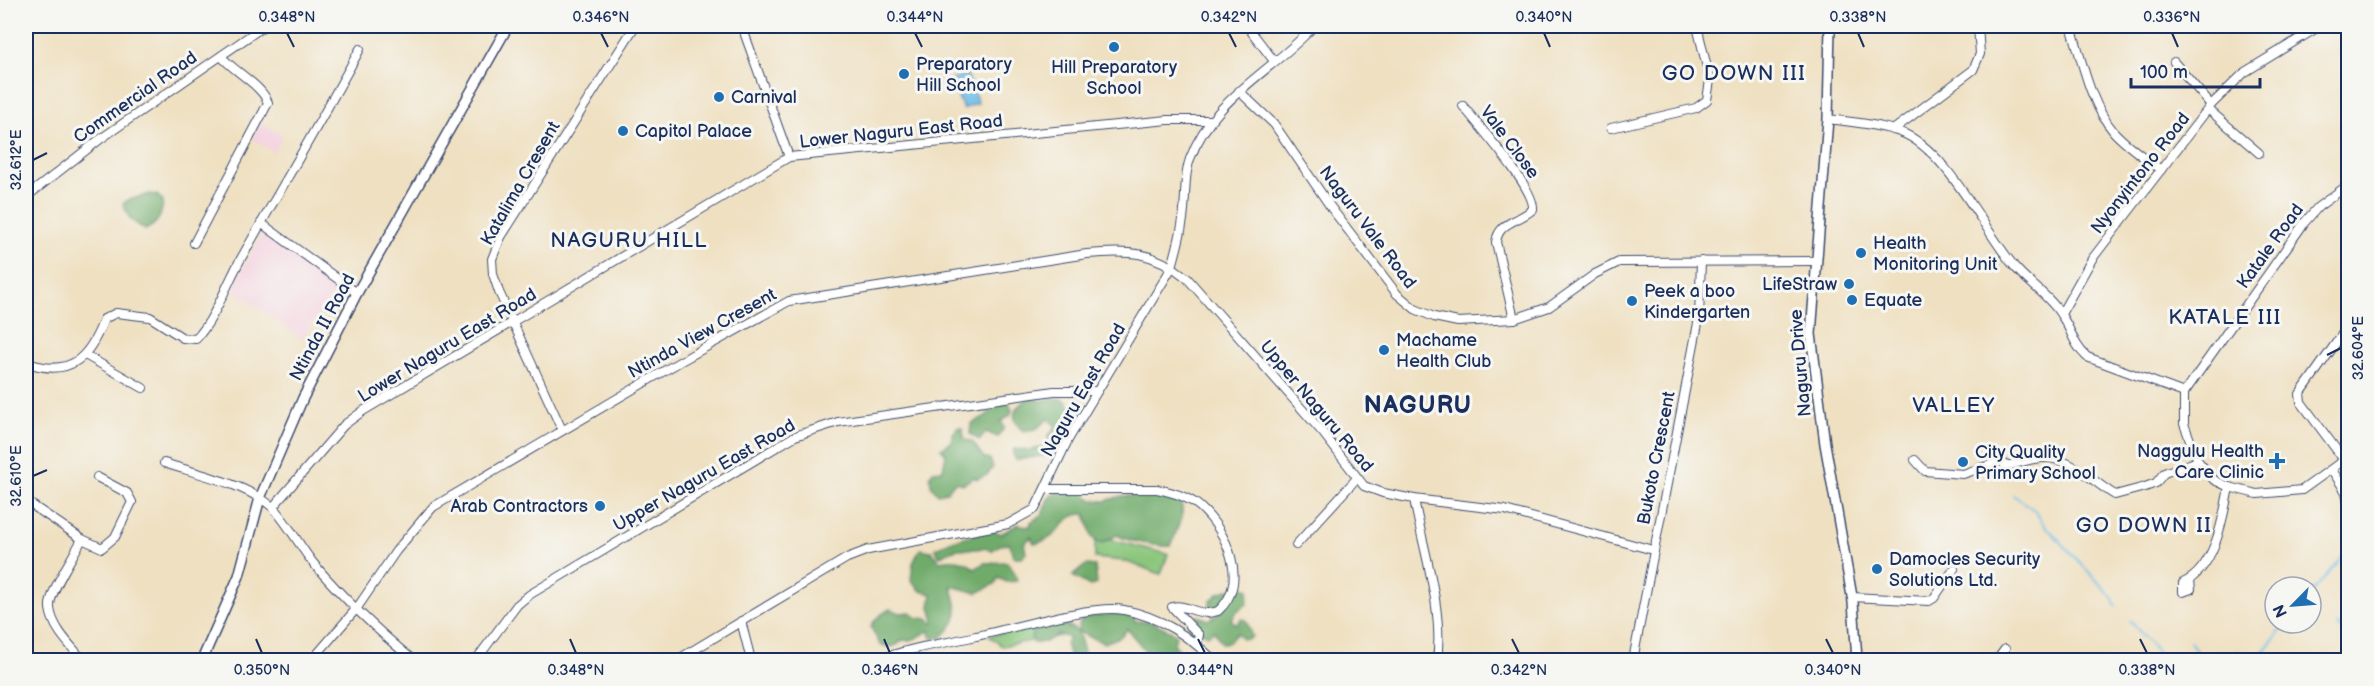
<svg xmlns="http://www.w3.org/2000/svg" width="2374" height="686" font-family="'Balsamiq Sans',sans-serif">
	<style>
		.built { fill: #f4cfde }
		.green { fill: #8bc67b; stroke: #537a6c; stroke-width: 1.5 }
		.forest { fill: #70ab6b; stroke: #466d64; stroke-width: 1.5 }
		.water { fill: #6cbee7; stroke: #4476a2; stroke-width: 1.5 }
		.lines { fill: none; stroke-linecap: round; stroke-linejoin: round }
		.stream { stroke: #6cbee7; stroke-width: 2 }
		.minor-casing { stroke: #3b4a6d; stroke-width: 10 }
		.tertiary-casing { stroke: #3b4a6d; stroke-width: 12 }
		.minor { stroke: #fff; stroke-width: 8 }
		.tertiary { stroke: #fff; stroke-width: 9 }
		.ticks { fill: none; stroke: #1b2f5e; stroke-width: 2 }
		.poi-dot { fill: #1f6fb2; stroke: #f6f6f2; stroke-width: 2 }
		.labels { text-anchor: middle; stroke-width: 6; stroke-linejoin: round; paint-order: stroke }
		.poi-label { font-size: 18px; fill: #1b2f5e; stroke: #f6f6f2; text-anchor: start }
		.street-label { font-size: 18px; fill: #1b2f5e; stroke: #f6f6f2 }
		.quarter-label { font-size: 21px; letter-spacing: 1.5px; fill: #1b2f5e; stroke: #f6f6f2 }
		.district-label { font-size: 24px; font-weight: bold; letter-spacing: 1.5px; fill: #1b2f5e; stroke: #f6f6f2 }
		.neatline { fill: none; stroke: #1b2f5e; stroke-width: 2 }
		.ticks-label { font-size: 15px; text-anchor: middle; fill: #1b2f5e }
	</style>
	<rect width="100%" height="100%" fill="#f6f6f2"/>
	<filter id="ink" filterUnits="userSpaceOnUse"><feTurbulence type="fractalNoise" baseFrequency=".0167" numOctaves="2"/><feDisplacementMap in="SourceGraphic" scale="12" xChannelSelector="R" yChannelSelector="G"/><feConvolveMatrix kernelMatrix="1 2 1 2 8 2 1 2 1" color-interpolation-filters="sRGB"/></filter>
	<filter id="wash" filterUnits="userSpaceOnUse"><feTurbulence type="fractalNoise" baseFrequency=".008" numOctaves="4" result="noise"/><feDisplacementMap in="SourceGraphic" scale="24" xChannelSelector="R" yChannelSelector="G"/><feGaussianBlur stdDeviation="1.35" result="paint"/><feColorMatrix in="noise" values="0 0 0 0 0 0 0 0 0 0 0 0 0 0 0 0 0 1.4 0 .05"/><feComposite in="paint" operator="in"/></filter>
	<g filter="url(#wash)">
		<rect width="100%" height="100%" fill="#efe0c1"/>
		<g class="built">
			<path d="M261,123L283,136L274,152L252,139Z"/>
			<path d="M263,233L337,285L302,339L231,288Z"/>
		</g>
		<g class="green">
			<path d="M1095,540H1112L1168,554L1161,574L1124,561L1095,558Z"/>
			<path d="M1063,621L1075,630L1067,635L1002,646L989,636Z"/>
		</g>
		<g class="forest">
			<path d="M150,194L157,195L163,201C162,216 158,224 145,230L130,219L123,204L128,200Z"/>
			<path d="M1033,397L1041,401L1055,398L1065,400L1069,406L1082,407L1085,420L1069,429L1055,454L1016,460L1013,454L1014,449L1030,450L1048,446L1049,435L1056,426L1048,419L1036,429L1023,431C1007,417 1015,404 1033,397Z"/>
			<path d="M999,402L1009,403L1012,411L1010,416L1001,421L1004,428L998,437L986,432L979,440L970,434L971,424L986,416Z"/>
			<path d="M957,428H962L965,440L972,441L983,457L990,459L993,467L987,475L977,479L973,477L964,484L955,482L947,492L938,494L931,485L930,476L933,471L943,470L946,454L941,448L952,442V435Z"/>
			<path d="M1061,491H1080L1093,500L1105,501L1122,496H1158L1172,498L1182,506V518C1176,526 1177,536 1170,546C1159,547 1127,541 1117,535L1100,544L1092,537L1086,514C1060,512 1064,540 1034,543L1031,537L1024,544L1026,553L1022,557H1013L1010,544L1000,545L991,551L985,547C976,551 968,548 959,549C951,549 946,555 939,556L935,549C947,542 990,526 1001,534L1018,524L1030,527L1031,522L1042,515C1047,502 1047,495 1061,491Z"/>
			<path d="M920,549L931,551L940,561C952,558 966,560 975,569L984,563L1007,562L1015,573L1017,581L1007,582L998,578L995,584L977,593L951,586C960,611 961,619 941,638H932L929,630C920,637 913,641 902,640C896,648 889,648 880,645L871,627C873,619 883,613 890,609L900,613L911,612L917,618L929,619L932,624L934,621L930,607L932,594L921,591L911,580L913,563Z"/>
			<path d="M1086,565L1095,566L1097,584L1090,586L1072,576Z"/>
			<path d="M1239,586L1249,589L1247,604L1237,611L1231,620L1237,625L1241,619L1246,620L1252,637L1248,639H1242L1237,633L1229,642L1222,643L1214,631L1208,635L1188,626L1192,619L1198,616L1209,620L1225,608L1222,603L1215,608L1210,606V601L1219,593Z"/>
			<path d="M1125,613L1133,616L1135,621L1152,622L1173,632L1176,635L1174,644L1188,660H1147L1150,656L1127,629L1120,637L1104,643L1080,633L1078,628L1081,620L1091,616Z"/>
			<path d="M1045,623H1058L1078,631L1084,652L1077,658L1069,655L1066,643L1069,638L1059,634L1045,642L1034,643L1031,637L1035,628Z"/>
		</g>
		<path class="water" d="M967,74L978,103L963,109L951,80Z"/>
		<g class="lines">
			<g class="stream">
				<path d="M2013,495L2033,509L2044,524L2112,597L2116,607"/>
				<path d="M2311,594L2348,549"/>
				<path d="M2130,621L2165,660"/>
				<path d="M2337,624L2348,636"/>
				<path d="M2190,641L2198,655L2216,660"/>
				<path d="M2238,651L2241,660"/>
				<path d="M2256,660L2287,623"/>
			</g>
		</g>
	</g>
	<g filter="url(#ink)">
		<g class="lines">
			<defs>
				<g id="minor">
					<path d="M1247,26L1274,61"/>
					<path d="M2071,26C2082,60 2090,104 2114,132C2128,147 2145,158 2161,170"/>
					<path d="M745,35L789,157"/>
					<path d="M2174,62L2211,105"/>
					<path d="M1239,91L1274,124L1332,209L1397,294L1415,309L1434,317L1458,322L1514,319L1549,307L1595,274L1619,262L1815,261"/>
					<path d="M1463,106C1478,125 1535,188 1533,209C1519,222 1499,221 1496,242L1514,319"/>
					<path d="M2208,109L2259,153"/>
					<path d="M1828,119C1851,122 1877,124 1900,132C1947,149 1982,228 2014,266C2028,283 2050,296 2061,315C2072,330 2072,343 2087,357L2184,393"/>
					<path d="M1611,128L1696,108L1707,100L1710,80L1697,26"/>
					<path d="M1893,130L1973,70L1980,54L1978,26"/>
					<path d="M26,197L99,140L264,26"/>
					<path d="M261,223L357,293"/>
					<path d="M194,243L268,103C263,86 233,71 221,56"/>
					<path d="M2061,314L2092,259L2211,105L2245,72L2320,26"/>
					<path d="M85,355L143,388"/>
					<path d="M28,363C72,378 90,356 104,319L116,313L150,317L183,338L196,339C217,316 227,282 243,255C282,187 322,119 360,49"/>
					<path d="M2184,393L2304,223L2318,207L2348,185"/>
					<path d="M2184,393V424L2198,461L2214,480L2229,487L2257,494L2302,490L2348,457"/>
					<path d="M562,430L499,292L493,274L492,259L501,237L635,26"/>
					<path d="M1915,460L1925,471L1963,474L2002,461L2005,466C2017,464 2029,459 2041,458C2071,456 2091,481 2115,495L2145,487L2156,483L2164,473L2198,461"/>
					<path d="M2344,460L2301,402L2300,394L2348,326"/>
					<path d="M164,463C198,474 242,483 270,505C284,516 301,549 314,564C344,599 378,631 413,660"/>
					<path d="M2332,470L2346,492L2348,504"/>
					<path d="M1046,489H1157C1172,492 1189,497 1200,507C1227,531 1250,583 1218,611C1198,618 1187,603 1172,607L1199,635L1197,644"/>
					<path d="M1414,499L1505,510L1653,550"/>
					<path d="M26,501L82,539L102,548L115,537L132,502L127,493L97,477"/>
					<path d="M273,507L344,425L363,411L789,157L1168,120H1211"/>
					<path d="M82,539C75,554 48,593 50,608C52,628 71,646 83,660"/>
					<path d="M1296,545L1357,478"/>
					<path d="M2190,581L2191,589L2183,592V583C2215,569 2223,519 2229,487"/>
					<path d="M1852,597L1929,601L1934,598L1954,569"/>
					<path d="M741,621L751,660"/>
					<path d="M312,660L357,608L396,551L433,507L681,361L789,301L1087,254C1128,250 1154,251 1187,278L1323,433L1364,486L1383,493L1414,499C1423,549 1444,610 1437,660"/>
					<path d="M476,660L517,605L529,595L795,436L838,422L1054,391H1096"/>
					<path d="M677,660L847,558L868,550L1008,524L1035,509L1068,440L1172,267C1177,248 1183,229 1184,209C1186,192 1184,175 1190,159C1212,98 1273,71 1314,26"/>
					<path d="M879,660C910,647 944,644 976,636C1011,629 1092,604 1124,610C1161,617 1188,636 1214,660"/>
					<path d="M1633,660L1699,318L1701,261"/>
					<path d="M1997,660L2005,649"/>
				</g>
				<g id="tertiary">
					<path d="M1830,26L1828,119L1811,334L1825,444L1853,602L1857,660"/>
					<path d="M202,660L239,576L260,498L303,398L357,293L508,26"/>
				</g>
			</defs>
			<use href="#minor" class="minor-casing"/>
			<use href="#tertiary" class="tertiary-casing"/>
			<use href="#minor" class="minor"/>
			<use href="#tertiary" class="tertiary"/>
		</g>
	</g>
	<path class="ticks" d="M287,33L294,47M601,33L608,47M915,33L922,47M1229,33L1236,47M1544,33L1550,47M1858,33L1864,47M2172,33L2178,47M33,160L47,153M2327,355L2341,348M33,476L47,470M256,639L262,653M570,639L576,653M884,639L890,653M1198,639L1205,653M1512,639L1519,653M1826,639L1833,653M2140,639L2147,653"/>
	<g class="poi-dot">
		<circle cx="1114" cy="47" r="6"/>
		<circle cx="904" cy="74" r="6"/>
		<circle cx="719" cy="97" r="6"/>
		<circle cx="623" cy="131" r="6"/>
		<circle cx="1861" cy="253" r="6"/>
		<circle cx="1849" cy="284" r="6"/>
		<circle cx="1852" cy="300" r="6"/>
		<circle cx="1632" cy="301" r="6"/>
		<circle cx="1384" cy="350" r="6"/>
		<path d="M2274 452h6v6h6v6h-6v6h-6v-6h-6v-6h6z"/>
		<circle cx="1963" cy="462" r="6"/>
		<circle cx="600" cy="506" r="6"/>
		<circle cx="1877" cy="569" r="6"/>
	</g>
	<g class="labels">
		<g class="poi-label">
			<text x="916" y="70">Preparatory<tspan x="916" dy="21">Hill School</tspan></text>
			<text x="1114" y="73" text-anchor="middle">Hill Preparatory<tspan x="1114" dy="21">School</tspan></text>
			<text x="731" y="103">Carnival</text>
			<text x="635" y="137">Capitol Palace</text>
			<text x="1873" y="249">Health<tspan x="1873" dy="21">Monitoring Unit</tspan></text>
			<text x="1837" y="290" text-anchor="end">LifeStraw</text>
			<text x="1644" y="297">Peek a boo<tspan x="1644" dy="21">Kindergarten</tspan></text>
			<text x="1864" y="306">Equate</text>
			<text x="1396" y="346">Machame<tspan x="1396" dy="21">Health Club</tspan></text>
			<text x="2264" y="457" text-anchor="end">Naggulu Health<tspan x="2264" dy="21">Care Clinic</tspan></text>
			<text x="1975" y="458">City Quality<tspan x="1975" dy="21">Primary School</tspan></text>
			<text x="588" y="512" text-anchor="end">Arab Contractors</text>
			<text x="1889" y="565">Damocles Security<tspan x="1889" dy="21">Solutions Ltd.</tspan></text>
		</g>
		<g class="street-label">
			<text transform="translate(135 97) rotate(-35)" y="6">Commercial Road</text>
			<text transform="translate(901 131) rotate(-6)" y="6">Lower Naguru East Road</text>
			<text transform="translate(1510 142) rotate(53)" y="6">Vale Close</text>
			<text transform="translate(2140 173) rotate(-52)" y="6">Nyonyintono Road</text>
			<text transform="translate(520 183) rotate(-60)" y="6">Katalima Cresent</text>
			<text transform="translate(1368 227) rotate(53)" y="6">Naguru Vale Road</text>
			<text transform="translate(2270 246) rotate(-54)" y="6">Katale Road</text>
			<text transform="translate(322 327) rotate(-62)" y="6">Ntinda II Road</text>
			<text transform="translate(702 333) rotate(-29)" y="6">Ntinda View Cresent</text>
			<text transform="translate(447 345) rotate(-31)" y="6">Lower Naguru East Road</text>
			<text transform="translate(1800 363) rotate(-95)" y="6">Naguru Drive</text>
			<text transform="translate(1083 390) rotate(-60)" y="6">Naguru East Road</text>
			<text transform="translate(1317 406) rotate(50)" y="6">Upper Naguru Road</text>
			<text transform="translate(1656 458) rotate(-79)" y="6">Bukoto Crescent</text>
			<text transform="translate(704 475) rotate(-30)" y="6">Upper Naguru East Road</text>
		</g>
		<g class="quarter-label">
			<text x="1734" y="80">GO DOWN III</text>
			<text x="629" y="247">NAGURU HILL</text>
			<text x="2225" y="324">KATALE III</text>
			<text x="1954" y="412">VALLEY</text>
			<text x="2144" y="532">GO DOWN II</text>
		</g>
		<g class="district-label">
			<text x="1418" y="413">NAGURU</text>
		</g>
	</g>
	<rect width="2374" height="686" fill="none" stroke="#f6f6f2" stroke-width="66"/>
	<g transform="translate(2293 605) rotate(245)"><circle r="28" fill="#f6f6f2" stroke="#9ea6b7" stroke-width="1.5"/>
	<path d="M0-4.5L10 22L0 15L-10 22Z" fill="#1f6fb2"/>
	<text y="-9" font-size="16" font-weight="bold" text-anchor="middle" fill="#1b2f5e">N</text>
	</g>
	<path d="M2131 78v9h129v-9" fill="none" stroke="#1b2f5e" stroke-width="3"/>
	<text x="2140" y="78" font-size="18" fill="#1b2f5e" stroke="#f6f6f2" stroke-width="4.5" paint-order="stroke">100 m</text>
	<rect x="33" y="33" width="2308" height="620" class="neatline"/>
	<g class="ticks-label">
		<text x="287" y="22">0.348°N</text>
		<text x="601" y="22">0.346°N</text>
		<text x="915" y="22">0.344°N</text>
		<text x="1229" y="22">0.342°N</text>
		<text x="1544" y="22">0.340°N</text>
		<text x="1858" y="22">0.338°N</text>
		<text x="2172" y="22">0.336°N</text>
		<text transform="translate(16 160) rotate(-90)" y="5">32.612°E</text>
		<text transform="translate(2358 348) rotate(-90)" y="5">32.604°E</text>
		<text transform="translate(16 476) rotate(-90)" y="5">32.610°E</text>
		<text x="262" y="675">0.350°N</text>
		<text x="576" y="675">0.348°N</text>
		<text x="890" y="675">0.346°N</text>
		<text x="1205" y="675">0.344°N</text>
		<text x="1519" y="675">0.342°N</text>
		<text x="1833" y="675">0.340°N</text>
		<text x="2147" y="675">0.338°N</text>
	</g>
</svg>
